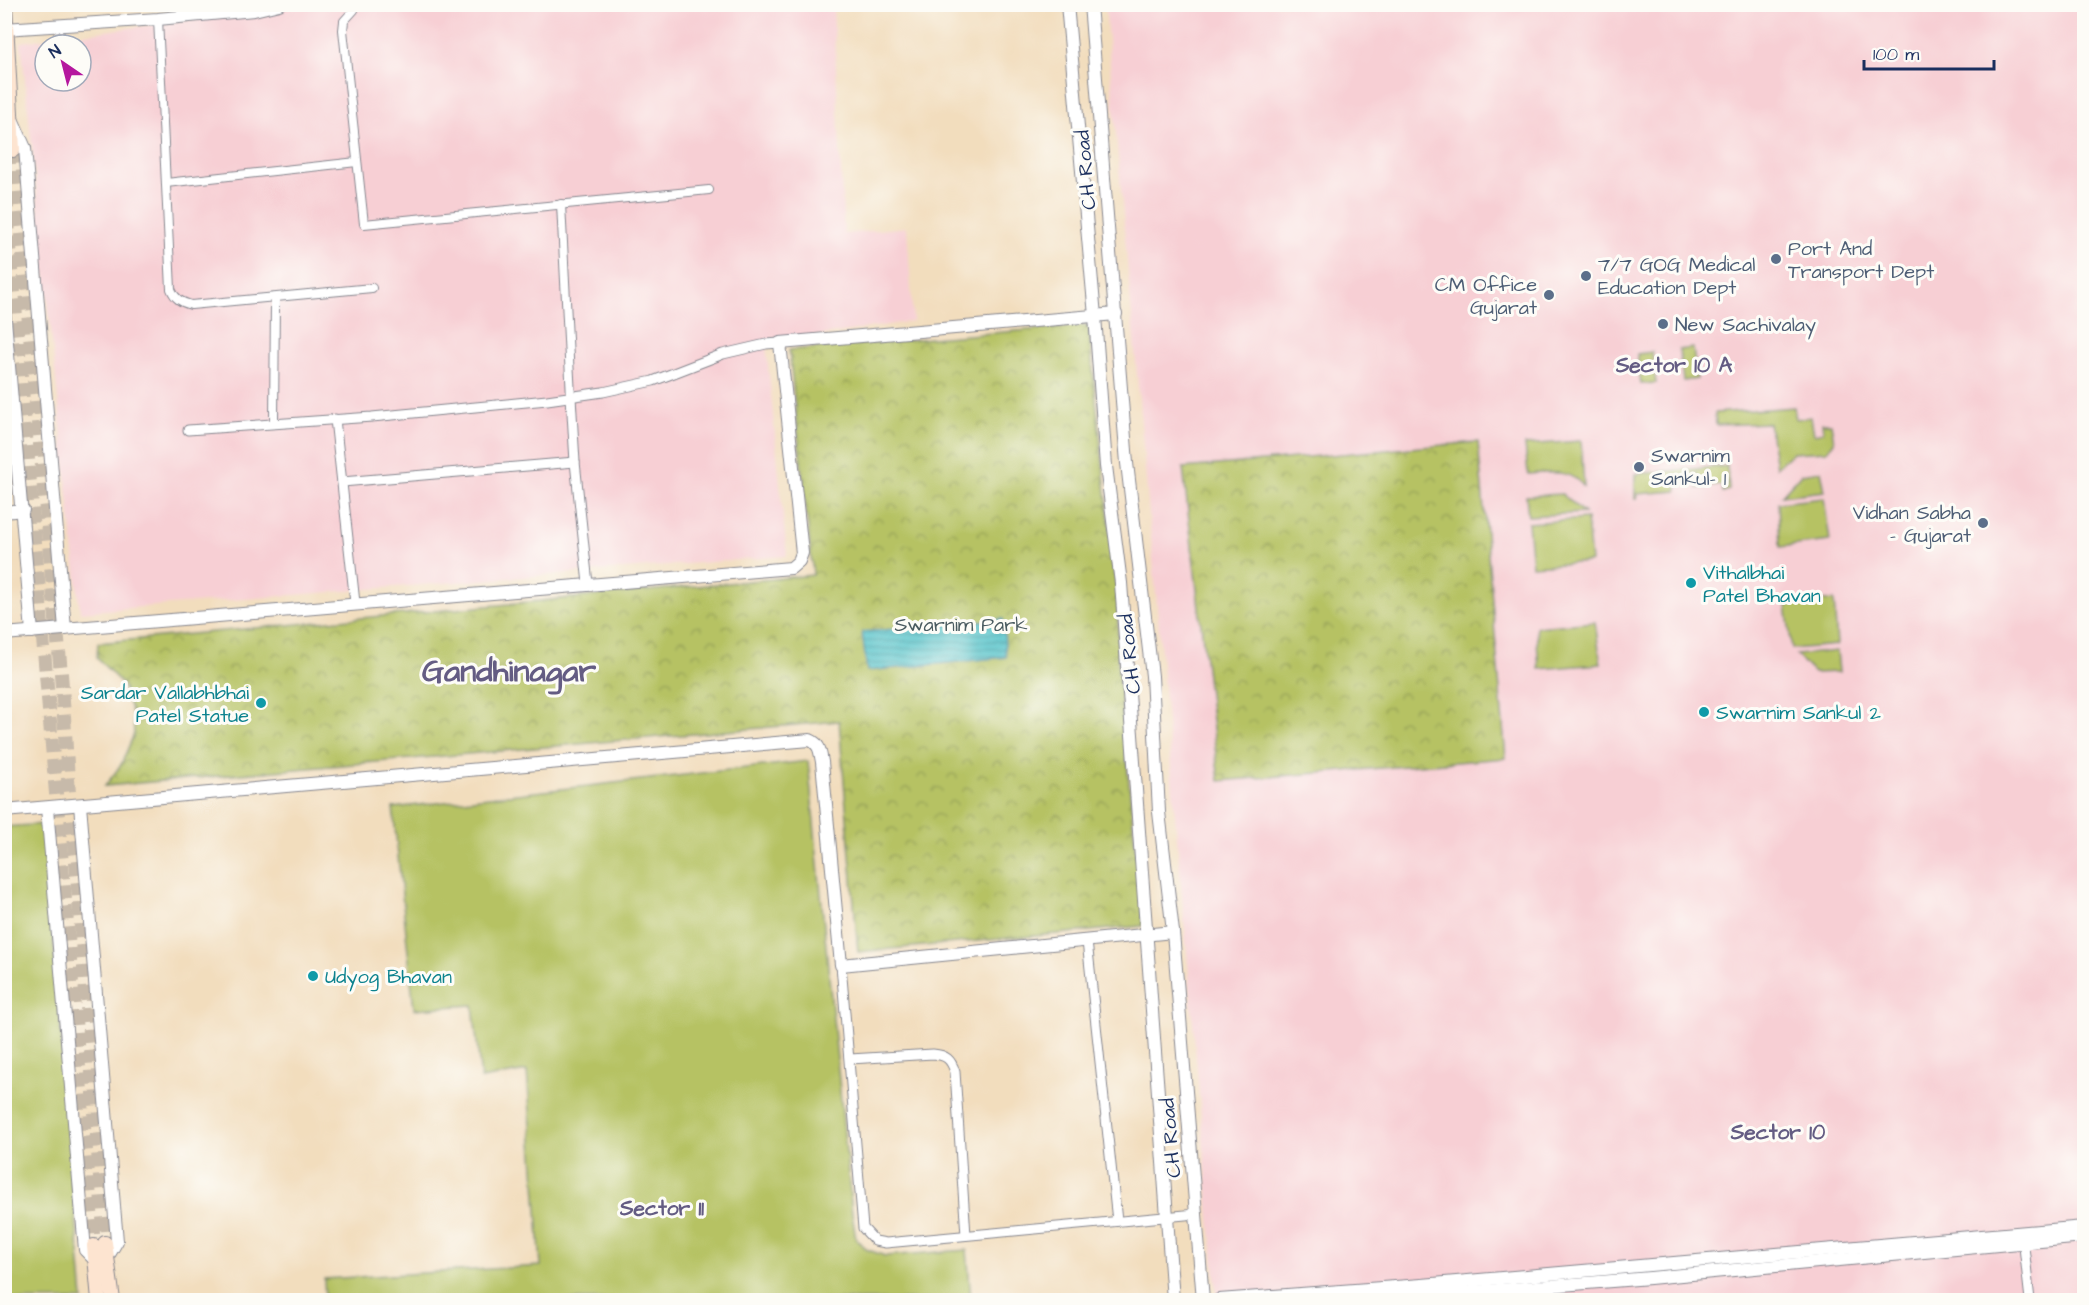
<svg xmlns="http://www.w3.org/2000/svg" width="2089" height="1305" font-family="'Architects Daughter',sans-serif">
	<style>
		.built { fill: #f7cfd4; fill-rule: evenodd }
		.grass { fill: #b6c264; stroke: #687861; stroke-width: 1.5 }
		.park { fill: url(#park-crowns); stroke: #687861; stroke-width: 1.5 }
		.water { fill: url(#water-rules); stroke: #387a94; stroke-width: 1.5 }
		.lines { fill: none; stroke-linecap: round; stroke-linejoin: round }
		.secondary-tunnel { stroke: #c7baaa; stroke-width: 14; stroke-dasharray: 14 7; stroke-linecap: butt }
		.pedestrian-casing { stroke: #86868e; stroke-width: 10 }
		.minor-casing { stroke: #86868e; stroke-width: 11 }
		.tertiary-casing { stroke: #86868e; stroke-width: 14 }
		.secondary-casing { stroke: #86868e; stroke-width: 16 }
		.pedestrian { stroke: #fff; stroke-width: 8 }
		.minor { stroke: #fff; stroke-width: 9 }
		.tertiary { stroke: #fff; stroke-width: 12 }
		.secondary { stroke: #fde4d0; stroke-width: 14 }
		.service-dot { fill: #5c6f8a; stroke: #fdfcf7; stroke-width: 2 }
		.culture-dot { fill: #0f9aa8; stroke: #fdfcf7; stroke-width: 2 }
		.labels { text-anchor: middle; stroke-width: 6; stroke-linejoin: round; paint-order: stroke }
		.street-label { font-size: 20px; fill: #1b2f5e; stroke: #fdfcf7 }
		.service-label { font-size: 20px; fill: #4e5e75; stroke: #fdfcf7; text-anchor: start }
		.culture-label { font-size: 20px; fill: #0d838f; stroke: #fdfcf7; text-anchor: start }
		.park-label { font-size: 20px; fill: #4a5b60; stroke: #fdfcf7 }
		.neighbourhood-label { font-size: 21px; font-weight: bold; fill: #645c83; stroke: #fdfcf7 }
		.town-label { font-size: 32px; font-weight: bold; fill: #645c83; stroke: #fdfcf7 }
	</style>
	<defs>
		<pattern id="park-crowns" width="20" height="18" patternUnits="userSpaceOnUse" patternTransform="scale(1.5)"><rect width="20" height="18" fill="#b6c264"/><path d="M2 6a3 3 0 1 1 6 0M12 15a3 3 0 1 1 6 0" fill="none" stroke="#939e56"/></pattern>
		<pattern id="water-rules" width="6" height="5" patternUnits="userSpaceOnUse" patternTransform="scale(1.5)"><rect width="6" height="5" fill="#56c4cb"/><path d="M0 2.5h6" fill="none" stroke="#46a0a8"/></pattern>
	</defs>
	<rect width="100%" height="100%" fill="#fdfcf7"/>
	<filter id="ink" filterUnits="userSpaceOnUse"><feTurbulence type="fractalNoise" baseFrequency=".0167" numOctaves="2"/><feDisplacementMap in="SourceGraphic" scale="12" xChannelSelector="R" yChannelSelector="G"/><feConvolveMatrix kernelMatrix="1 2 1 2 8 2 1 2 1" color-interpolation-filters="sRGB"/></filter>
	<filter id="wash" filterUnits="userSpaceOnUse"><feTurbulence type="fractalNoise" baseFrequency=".008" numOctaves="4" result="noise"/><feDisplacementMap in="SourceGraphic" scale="24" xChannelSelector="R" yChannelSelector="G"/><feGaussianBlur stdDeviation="1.35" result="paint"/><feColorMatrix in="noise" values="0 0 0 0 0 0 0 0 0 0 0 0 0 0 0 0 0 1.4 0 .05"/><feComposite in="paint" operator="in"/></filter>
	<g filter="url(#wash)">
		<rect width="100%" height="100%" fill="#f2ddbd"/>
		<g class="built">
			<path d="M314,4L833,5L844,234L907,227L913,321L766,344L787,556L80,612L21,42ZM45,45H81V81H45Z"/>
			<path d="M1105,5H2084V1300H1217Z"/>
		</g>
		<g class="grass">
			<path d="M1693,348L1697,379L1683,381L1679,350Z"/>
			<path d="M1652,352L1656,383L1641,384L1637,354Z"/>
			<path d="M1794,407L1796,419L1811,417L1814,434L1823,432L1822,423H1831L1834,442L1827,451L1792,453L1776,467L1769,423L1716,425L1715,413Z"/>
			<path d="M1581,441L1584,487C1569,468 1550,473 1528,474L1525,445Z"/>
			<path d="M1727,466L1729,490L1723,492L1722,485L1698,488L1697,473L1677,476V491L1637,494V499H1635V474Z"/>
			<path d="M1821,471L1825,491L1781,496L1801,474Z"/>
			<path d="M1562,494L1584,513L1528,516L1526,496Z"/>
			<path d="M1824,498L1830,541L1780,547L1778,503Z"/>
			<path d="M1587,519L1591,562L1532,566L1528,523Z"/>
			<path d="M1834,600L1837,645L1792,649L1786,605Z"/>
			<path d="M1595,622L1601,664L1539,669L1536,627Z"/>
			<path d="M1837,651L1839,672L1814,673L1796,655Z"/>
			<path d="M808,761L852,1214L856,1239L866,1249L885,1256L967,1250L971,1300H325L324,1279L541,1266L527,1071L481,1079L473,1005L414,1009L393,808Z"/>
			<path d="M44,824L83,1300H5V827Z"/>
		</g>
		<g class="park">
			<path d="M1088,325L1118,604V671L1143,926L858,952L839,721L105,786L121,765L134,734L133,716L123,685L97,658L98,643L813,575L789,350Z"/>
			<path d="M1478,442L1506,758L1219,781L1183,468Z"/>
		</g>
		<path class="water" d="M1003,619L1006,657L867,671L862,632Z"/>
	</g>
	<g filter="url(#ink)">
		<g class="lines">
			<g class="secondary-tunnel">
				<path d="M13,150C29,321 44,491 60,662C66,729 67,796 76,862L105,1243"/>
				<path d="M4,174L94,1246"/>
			</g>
			<defs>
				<g id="pedestrian">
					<path d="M354,10L344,21L343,30L364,224L709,190"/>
					<path d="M158,19L171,289C175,299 181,302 191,305L372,288"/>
					<path d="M166,183L357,162"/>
					<path d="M561,204L571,397"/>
					<path d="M274,423L275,298"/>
				</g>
				<g id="minor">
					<path d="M571,397L575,462L588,584"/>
					<path d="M335,419L355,603"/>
					<path d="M188,430L372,417L547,400L603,392L653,381L723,354L766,344L780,343"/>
					<path d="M342,482L575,462"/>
					<path d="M1087,941L1117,1221"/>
					<path d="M841,965L863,1228L875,1241L886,1243L1196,1214"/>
					<path d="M850,1059L933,1054C946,1055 951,1059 955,1072L966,1235"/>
					<path d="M2023,1238L2030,1300"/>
				</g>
				<g id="tertiary">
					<path d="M1067,4L1095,316L1106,466L1121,583L1173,1300"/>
					<path d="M1090,4L1127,463L1152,676L1159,812L1173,932L1203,1300"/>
					<path d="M4,29L158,19L254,10L279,4"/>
					<path d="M13,121L25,148L65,629"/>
					<path d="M4,308L32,632"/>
					<path d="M4,512L23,510"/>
					<path d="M4,634L791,568L799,561L802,553L780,343L1116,314"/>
					<path d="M80,805L117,1241L107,1258"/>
					<path d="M47,808L85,1250L96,1261"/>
					<path d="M4,811L810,740C820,744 820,752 822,762L841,965L1173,932"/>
					<path d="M1219,1300L1422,1285L2084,1227"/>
					<path d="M1369,1300L1650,1278L2084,1237"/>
				</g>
				<g id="secondary">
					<path d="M5,4L13,150"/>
					<path d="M105,1243L113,1300"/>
					<path d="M94,1246L99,1300"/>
				</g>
			</defs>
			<use href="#pedestrian" class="pedestrian-casing"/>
			<use href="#minor" class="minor-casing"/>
			<use href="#tertiary" class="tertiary-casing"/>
			<use href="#secondary" class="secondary-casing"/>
			<use href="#pedestrian" class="pedestrian"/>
			<use href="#minor" class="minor"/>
			<use href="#tertiary" class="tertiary"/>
			<use href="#secondary" class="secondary"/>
		</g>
	</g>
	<g class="service-dot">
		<circle cx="1776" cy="259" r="6"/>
		<circle cx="1586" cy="276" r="6"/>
		<circle cx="1549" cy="295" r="6"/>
		<circle cx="1663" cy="324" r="6"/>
		<circle cx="1639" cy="467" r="6"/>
		<circle cx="1983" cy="523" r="6"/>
	</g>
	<g class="culture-dot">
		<circle cx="1691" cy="583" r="6"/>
		<circle cx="261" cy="703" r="6"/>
		<circle cx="1704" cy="712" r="6"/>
		<circle cx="313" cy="976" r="6"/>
	</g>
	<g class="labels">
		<g class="street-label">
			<text transform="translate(1085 170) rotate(-95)" y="7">CH Road</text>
			<text transform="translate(1129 654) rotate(-96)" y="7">CH Road</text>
			<text transform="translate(1170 1138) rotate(-95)" y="7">CH Road</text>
		</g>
		<g class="service-label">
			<text x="1788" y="255">Port And<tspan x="1788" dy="23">Transport Dept</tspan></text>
			<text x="1598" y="271">7/7 GOG Medical<tspan x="1598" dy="23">Education Dept</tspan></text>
			<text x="1537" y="291" text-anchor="end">CM Office<tspan x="1537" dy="23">Gujarat</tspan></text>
			<text x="1675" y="331">New Sachivalay</text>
			<text x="1651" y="462">Swarnim<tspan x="1651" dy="23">Sankul- 1</tspan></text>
			<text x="1971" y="519" text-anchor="end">Vidhan Sabha<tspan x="1971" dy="23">- Gujarat</tspan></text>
		</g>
		<g class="culture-label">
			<text x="1703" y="579">Vithalbhai<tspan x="1703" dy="23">Patel Bhavan</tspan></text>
			<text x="249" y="699" text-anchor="end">Sardar Vallabhbhai<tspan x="249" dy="23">Patel Statue</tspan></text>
			<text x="1716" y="719">Swarnim Sankul 2</text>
			<text x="325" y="983">Udyog Bhavan</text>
		</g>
		<g class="park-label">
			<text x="961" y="631">Swarnim Park</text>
		</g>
		<g class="neighbourhood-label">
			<text x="1674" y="372">Sector 10 A</text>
			<text x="1778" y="1139">Sector 10</text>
			<text x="662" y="1215">Sector 11</text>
		</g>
		<g class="town-label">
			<text x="509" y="681">Gandhinagar</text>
		</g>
	</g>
	<rect width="2089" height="1305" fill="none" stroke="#fdfcf7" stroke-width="24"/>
	<g transform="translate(63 63) rotate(325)"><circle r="28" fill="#fdfcf7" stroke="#a3aaba" stroke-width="1.5"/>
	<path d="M0-4.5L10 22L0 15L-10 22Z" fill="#b5179e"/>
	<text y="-9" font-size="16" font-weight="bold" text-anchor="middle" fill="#1b2f5e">N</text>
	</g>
	<path d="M1864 60v9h130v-9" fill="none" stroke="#1b2f5e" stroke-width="3"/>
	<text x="1873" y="60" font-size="18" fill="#1b2f5e" stroke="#fdfcf7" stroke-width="4.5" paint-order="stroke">100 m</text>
</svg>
